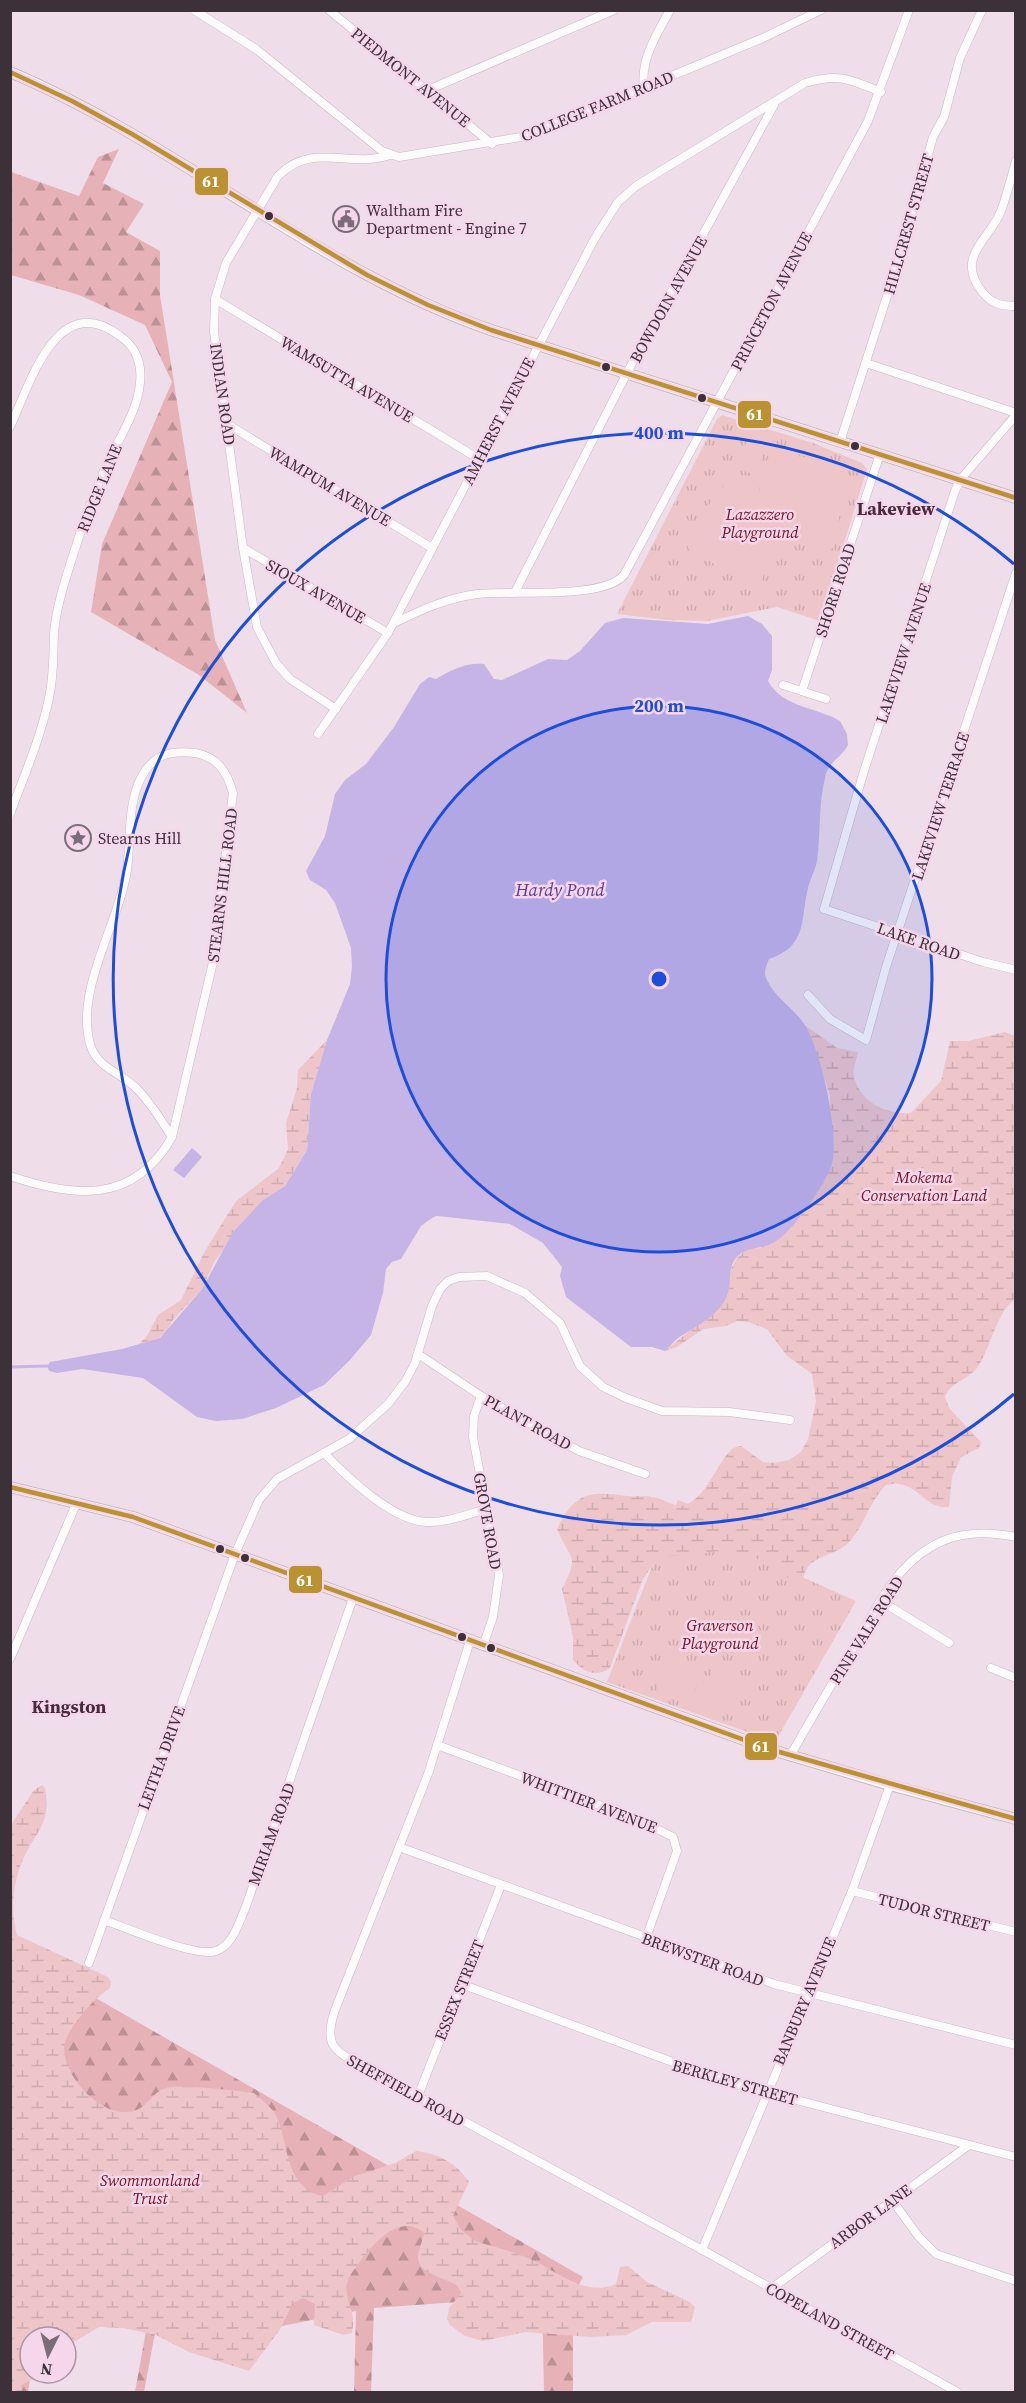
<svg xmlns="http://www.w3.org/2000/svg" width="1026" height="2403" font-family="'Source Serif 4',serif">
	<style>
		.grass { fill: url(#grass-tufts) }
		.forest { fill: url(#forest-firs) }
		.wetland { fill: url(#wetland-marsh) }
		.pitch { fill: #eec6ca }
		.water { fill: #c7b4e7 }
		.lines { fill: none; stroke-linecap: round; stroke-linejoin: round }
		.stream { stroke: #c7b4e7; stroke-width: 3 }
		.street-casing { stroke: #c8bac4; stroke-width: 9 }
		.secondary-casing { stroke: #c8bac4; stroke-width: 12 }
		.street { stroke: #fdfafc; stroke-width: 8 }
		.secondary { stroke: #fdfafc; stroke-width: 10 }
		.bus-1-casing { stroke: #f6d6eb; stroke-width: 9 }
		.bus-1 { stroke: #bb9231; stroke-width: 4.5 }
		.ring { fill: none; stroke: #1d4ed8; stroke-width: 3 }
		.bus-dot { fill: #3d3139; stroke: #f6d6eb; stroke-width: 2 }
		.labels { text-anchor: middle; stroke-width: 5; stroke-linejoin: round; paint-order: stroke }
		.street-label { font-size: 16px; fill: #3d3139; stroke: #f6d6eb }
		.poi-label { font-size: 16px; fill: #3d3139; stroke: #f6d6eb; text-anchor: start }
		.park-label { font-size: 16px; font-style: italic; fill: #72141f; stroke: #f6d6eb }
		.neighbourhood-label { font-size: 18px; font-weight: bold; fill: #442c3c; stroke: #f6d6eb }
		.water-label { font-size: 18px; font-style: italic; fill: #5d4190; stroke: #f6d6eb }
		.centre { fill: #1d4ed8; stroke: #f6d6eb; stroke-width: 3 }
		.ring-label { font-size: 18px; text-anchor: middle; font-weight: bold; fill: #1d4ed8; stroke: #f6d6eb; stroke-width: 5; stroke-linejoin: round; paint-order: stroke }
		.line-badge { stroke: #f6d6eb; stroke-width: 2 }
		.badge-label { font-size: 16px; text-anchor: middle; font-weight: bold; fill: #fff }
	</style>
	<defs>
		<pattern id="grass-tufts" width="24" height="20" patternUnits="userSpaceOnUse" patternTransform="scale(1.5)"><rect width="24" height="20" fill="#eec6ca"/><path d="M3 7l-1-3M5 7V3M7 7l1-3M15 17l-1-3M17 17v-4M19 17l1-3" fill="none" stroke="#cdabae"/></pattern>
		<pattern id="forest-firs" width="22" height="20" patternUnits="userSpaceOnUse" patternTransform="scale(1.5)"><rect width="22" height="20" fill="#e6b2b7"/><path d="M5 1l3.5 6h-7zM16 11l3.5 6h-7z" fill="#bc9196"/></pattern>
		<pattern id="wetland-marsh" width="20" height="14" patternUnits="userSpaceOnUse" patternTransform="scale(1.5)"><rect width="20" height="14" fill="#eec6ca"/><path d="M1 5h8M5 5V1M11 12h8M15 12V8" fill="none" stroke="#cdabae"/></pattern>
	</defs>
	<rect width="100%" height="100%" fill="#efdde9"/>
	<g class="grass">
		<path d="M722,415L813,443L862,463L867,469L820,621L777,607L707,621L667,620L617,614L717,419Z"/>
		<path d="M678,1500L771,1537L759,1558L856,1601L775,1742L607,1682Z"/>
	</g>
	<g class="forest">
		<path d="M119,149L103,183L144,204L126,232L160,251V295L215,640L247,713L199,675L91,612L102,544L172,382L145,325L79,295L11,275V172L79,196L98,157Z"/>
		<path d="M10,1949L583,2277L573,2296V2392H544L542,2296L374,2308L371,2392H354L356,2311L204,2342L155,2333L144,2392H135L146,2331L42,2311L30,2337L31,2373L28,2392H11Z"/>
	</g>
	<g class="wetland">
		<path d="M806,1026L837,1048L858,1052C857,1059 852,1069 854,1076C859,1102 887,1115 911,1113L941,1081L950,1041H968L1005,1032L1015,1036V1299C997,1312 991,1346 979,1365C971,1379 951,1381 945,1397L949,1408L981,1442L979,1448L961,1457L952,1477L949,1507C922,1510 918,1477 886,1485C869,1501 864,1529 846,1545C829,1558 809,1555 803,1578L797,1582L790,1580L777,1568L758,1559L715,1551L693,1556L667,1555L653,1564L642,1581L610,1668C596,1678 583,1672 573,1660V1637L562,1589C580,1553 571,1562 557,1529C575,1492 589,1491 627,1496C638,1497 650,1495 660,1499C667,1501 678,1509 686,1505C708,1495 716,1464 733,1448L741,1446L763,1462L774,1463L789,1460L801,1452L808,1439L816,1401L812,1374L787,1356L767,1329L748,1322L738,1321L726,1326L703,1329L677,1347L665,1351L721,1305L728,1292L729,1272L737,1258L747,1249L761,1248L800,1216L831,1167L830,1095Z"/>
		<path d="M327,1040L311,1094L307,1150L293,1173L285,1186L263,1200L214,1262L202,1289L172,1321L166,1332L159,1338L139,1344L147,1336L158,1315L181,1300L205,1251L236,1201L279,1168L288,1149L286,1123L297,1088L298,1070Z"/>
		<path d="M42,1785L45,1788C51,1820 40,1827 26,1853C13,1878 10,1908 17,1935L108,1977L111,1982L110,1988C95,1997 64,2031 64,2048C64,2078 103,2120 134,2111C149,2107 153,2088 172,2087C198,2086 227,2090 254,2093C260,2099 269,2105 274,2112C290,2138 282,2188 323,2196L355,2176L395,2163L416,2151C439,2153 457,2164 469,2182L453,2216L461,2230L475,2241C490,2246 505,2249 520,2255C551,2265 582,2299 616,2284L620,2267L628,2266L647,2282L690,2302L695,2307L691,2322H652L626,2335L591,2337L525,2332L483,2341L465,2336L450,2325L447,2319L449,2308L461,2293L458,2286C447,2278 417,2274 418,2257C418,2249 423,2241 424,2233C400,2211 371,2246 358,2264C354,2270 348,2277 347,2284C344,2303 357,2309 352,2333L344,2335L314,2325L315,2304L303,2298L293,2303L279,2331L249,2371L189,2352L156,2335L123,2328L99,2327L66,2347V2337H30V2373H41L40,2376L23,2384L22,2392H11V1825L34,1790Z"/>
	</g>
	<g class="pitch">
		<path d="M749,435L768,443L755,475L736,468Z"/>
		<path d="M774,444L798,456L842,464L849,474L832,549C786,533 775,530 757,483Z"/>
		<path d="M729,479C773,502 779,541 760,584L754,585L689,550L687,545L701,515Z"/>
		<path d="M674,1656L681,1659L680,1664L682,1665L671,1695L668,1694L667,1699L659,1696L661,1691L657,1690L668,1660L672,1661Z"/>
		<path d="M687,1666L702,1672L691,1702L676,1697Z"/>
		<path d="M713,1670L739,1679L725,1716L700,1707Z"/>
	</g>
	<g class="water">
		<path d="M748,616L762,624L772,636V670L768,681C783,708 817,707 840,721L847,734L848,745C842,757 830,761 826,774C818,802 821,833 817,861C815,871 810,879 808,888C800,920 808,946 769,959C766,966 763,973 767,980C775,998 795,1009 805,1025C821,1050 841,1139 831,1167C823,1187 792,1233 773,1243C761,1250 746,1246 736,1258C727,1270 732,1280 728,1293C721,1315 695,1327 678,1338C673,1342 670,1347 665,1351L652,1347H631L566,1297L560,1276L562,1267L543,1243L510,1224L447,1217L436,1216L429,1220L421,1226L401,1259L392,1262L386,1269L383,1293L371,1335L349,1361L324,1385L276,1408L242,1419L216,1421L197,1417L143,1378L82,1369L57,1373L49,1371L47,1366L50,1362L122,1349L160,1338L202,1289L233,1232L263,1200L285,1186L307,1150L311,1094L327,1040L350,984L352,966L351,948L335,903L326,890L310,880L306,871L325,836L335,794L345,780L366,764L394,727L420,684L429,677L436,679C451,670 466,662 484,664L494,679L502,680L548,659L567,660L580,651L605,623L623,618L708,624Z"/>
		<path d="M192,1148L202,1157L184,1178L173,1170Z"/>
	</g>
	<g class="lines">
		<path class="stream" d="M10,1367L47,1366"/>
		<defs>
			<g id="street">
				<path d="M194,10L256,49L382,151L399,157L527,136L763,38L821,10"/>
				<path d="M329,10L492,144"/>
				<path d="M644,89C640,59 656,36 670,10"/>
				<path d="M428,90L614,10"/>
				<path d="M1016,161C1011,178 1007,195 1001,211C989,241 954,257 983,293C992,304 1002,306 1016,306"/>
				<path d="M215,299L479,459"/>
				<path d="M866,363L1016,413"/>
				<path d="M1016,415L960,480L955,491L864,771L824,909L983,962L1016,970"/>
				<path d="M227,424L432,548"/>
				<path d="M10,427C30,384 57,288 120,336C136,347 142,364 140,383C138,409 121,435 110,458C97,485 86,514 77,543C68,572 56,604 54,635C53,657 54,675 49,698C41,737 24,776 10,814"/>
				<path d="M840,442L898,262L933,137L944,117L960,58L982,10"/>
				<path d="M243,548L388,633"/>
				<path d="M515,592L627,373L774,105"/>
				<path d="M394,623C421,610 447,598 477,594C511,590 603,600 624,575L868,121L909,10"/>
				<path d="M783,685L826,699"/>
				<path d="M802,691L880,454"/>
				<path d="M336,709L290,679L276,663L257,627L243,548L214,332L215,299L226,263L278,176C312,141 349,169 390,155"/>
				<path d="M318,734L388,633L595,238L618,202L636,186L805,83C839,73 849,79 881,92"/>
				<path d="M808,995L830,1019L866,1040L886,967L1016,573"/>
				<path d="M10,1176C75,1198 134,1204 172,1137L213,962L233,793C227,772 218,757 195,753C172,750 154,754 142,776C127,803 131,841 127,870C119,924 73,992 91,1047C99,1069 122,1073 137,1089C151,1103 161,1120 172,1137"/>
				<path d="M418,1354L481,1396L579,1451L645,1474"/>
				<path d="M481,1396L474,1416L473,1437L499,1575L493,1617L483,1646"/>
				<path d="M324,1453C347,1477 393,1521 427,1522C447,1523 468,1514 487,1509"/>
				<path d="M881,1601L949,1643"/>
				<path d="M470,1641L428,1774L335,2010C322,2048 336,2051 367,2069L708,2253L957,2392"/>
				<path d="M10,1659L77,1502"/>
				<path d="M991,1668L1016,1678"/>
				<path d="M437,1745L637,1819L673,1837L677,1851L646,1938"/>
				<path d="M790,1756C810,1721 830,1687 851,1652C872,1616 893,1568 931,1547C957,1531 986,1531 1016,1537"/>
				<path d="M399,1847L774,1984L1016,2045"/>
				<path d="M852,1891L1016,1932"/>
				<path d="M104,1920C126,1928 197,1958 216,1951C233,1945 238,1924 245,1909L353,1598"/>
				<path d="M89,1963L235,1554L259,1500L277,1479L349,1439L388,1404L405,1382L415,1363L432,1306L440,1289L448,1281L459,1277L487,1276L525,1293L560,1323L580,1366L603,1387L626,1398L662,1411L729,1412L790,1420"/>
				<path d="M461,1984L727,2082L1016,2157"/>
				<path d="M418,2096L501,1885"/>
				<path d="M892,2200L919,2237L936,2254L1016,2281"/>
				<path d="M702,2250L852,1891L890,1785"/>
				<path d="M772,2288L969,2145"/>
			</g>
			<g id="secondary">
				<path d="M10,72C178,143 319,271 491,330L1016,498"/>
				<path d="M10,1487L133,1517L769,1749L890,1785L1016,1819"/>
			</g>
		</defs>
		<use href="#street" class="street-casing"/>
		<use href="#secondary" class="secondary-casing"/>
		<use href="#street" class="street"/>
		<use href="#secondary" class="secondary"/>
		<defs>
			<g id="bus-1">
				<path d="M10,72L72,101L132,134L367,275L428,305L491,330L1016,498"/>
				<path d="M10,1487L133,1517L769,1749L1016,1819"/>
			</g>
		</defs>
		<use href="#bus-1" class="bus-1-casing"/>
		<use href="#bus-1" class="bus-1"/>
	</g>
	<circle cx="659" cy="979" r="273" fill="#1d4ed8" fill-opacity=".12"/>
	<g class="ring">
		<circle cx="659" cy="979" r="273"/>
		<path d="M1014 1394A546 546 0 1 1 1014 564"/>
	</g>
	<defs>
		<symbol id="civic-ring" viewBox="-11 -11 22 22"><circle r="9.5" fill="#f6d6eb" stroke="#7b6d77" stroke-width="1.5"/><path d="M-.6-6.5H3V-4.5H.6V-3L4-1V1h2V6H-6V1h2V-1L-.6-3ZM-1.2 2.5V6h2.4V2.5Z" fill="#7b6d77"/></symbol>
		<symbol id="sight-ring" viewBox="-11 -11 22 22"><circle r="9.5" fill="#f6d6eb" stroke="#7b6d77" stroke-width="1.5"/><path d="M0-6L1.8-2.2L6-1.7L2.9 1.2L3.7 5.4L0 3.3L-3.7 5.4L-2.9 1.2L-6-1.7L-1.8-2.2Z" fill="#7b6d77"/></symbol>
	</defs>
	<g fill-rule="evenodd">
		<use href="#civic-ring" x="331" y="204" width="30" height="30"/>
		<use href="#sight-ring" x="63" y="823" width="30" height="30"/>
	</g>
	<g class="bus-dot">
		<circle cx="269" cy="216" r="5"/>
		<circle cx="606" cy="367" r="5"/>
		<circle cx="702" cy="398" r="5"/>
		<circle cx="855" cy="446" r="5"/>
		<circle cx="220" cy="1549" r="5"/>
		<circle cx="245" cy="1558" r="5"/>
		<circle cx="462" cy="1637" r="5"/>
		<circle cx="491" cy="1648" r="5"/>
	</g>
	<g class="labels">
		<g class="street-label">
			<text transform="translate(411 77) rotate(39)" y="6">PIEDMONT AVENUE</text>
			<text transform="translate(597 106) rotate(-22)" y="6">COLLEGE FARM ROAD</text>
			<text transform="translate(908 224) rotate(-74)" y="6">HILLCREST STREET</text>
			<text transform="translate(668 299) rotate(-61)" y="6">BOWDOIN AVENUE</text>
			<text transform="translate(771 301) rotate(-62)" y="6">PRINCETON AVENUE</text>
			<text transform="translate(347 379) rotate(31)" y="6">WAMSUTTA AVENUE</text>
			<text transform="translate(223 394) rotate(82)" y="6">INDIAN ROAD</text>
			<text transform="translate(498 421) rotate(-63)" y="6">AMHERST AVENUE</text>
			<text transform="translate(330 486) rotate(31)" y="6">WAMPUM AVENUE</text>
			<text transform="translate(99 488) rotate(-68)" y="6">RIDGE LANE</text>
			<text transform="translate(835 590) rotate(-72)" y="6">SHORE ROAD</text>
			<text transform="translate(316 591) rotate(30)" y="6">SIOUX AVENUE</text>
			<text transform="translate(903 653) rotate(-72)" y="6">LAKEVIEW AVENUE</text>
			<text transform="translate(940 806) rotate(-72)" y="6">LAKEVIEW TERRACE</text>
			<text transform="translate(222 885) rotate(-83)" y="6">STEARNS HILL ROAD</text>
			<text transform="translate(919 941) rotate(19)" y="6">LAKE ROAD</text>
			<text transform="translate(528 1422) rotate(29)" y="6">PLANT ROAD</text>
			<text transform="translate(488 1521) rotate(80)" y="6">GROVE ROAD</text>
			<text transform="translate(866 1630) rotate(-58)" y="6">PINE VALE ROAD</text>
			<text transform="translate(161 1758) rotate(-70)" y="6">LEITHA DRIVE</text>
			<text transform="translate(589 1802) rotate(21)" y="6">WHITTIER AVENUE</text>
			<text transform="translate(271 1834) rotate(-70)" y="6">MIRIAM ROAD</text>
			<text transform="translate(934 1912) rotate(14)" y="6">TUDOR STREET</text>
			<text transform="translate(703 1959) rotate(20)" y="6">BREWSTER ROAD</text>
			<text transform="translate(459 1990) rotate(-68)" y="6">ESSEX STREET</text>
			<text transform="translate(804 2001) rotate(-67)" y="6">BANBURY AVENUE</text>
			<text transform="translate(735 2082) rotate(16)" y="6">BERKLEY STREET</text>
			<text transform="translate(406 2090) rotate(29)" y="6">SHEFFIELD ROAD</text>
			<text transform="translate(870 2216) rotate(-36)" y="6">ARBOR LANE</text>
			<text transform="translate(830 2321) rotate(29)" y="6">COPELAND STREET</text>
		</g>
		<g class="poi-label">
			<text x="366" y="216">Waltham Fire<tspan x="366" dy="18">Department - Engine 7</tspan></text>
			<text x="98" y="844">Stearns Hill</text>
		</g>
		<g class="park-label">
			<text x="760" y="520">Lazazzero<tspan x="760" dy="18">Playground</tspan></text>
			<text x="924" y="1183">Mokema<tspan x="924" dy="18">Conservation Land</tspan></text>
			<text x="720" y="1631">Graverson<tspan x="720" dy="18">Playground</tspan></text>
			<text x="150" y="2186">Swommonland<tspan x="150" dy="18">Trust</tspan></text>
		</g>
		<g class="neighbourhood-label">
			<text x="896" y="515">Lakeview</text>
			<text x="69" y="1713">Kingston</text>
		</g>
		<g class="water-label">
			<text x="560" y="896">Hardy Pond</text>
		</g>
	</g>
	<circle cx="659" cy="979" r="9" class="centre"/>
	<g class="ring-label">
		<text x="659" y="439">400 m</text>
		<text x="659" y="712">200 m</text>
	</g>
	<g class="line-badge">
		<rect x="194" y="167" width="35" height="29" rx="6" fill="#bb9231"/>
		<rect x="737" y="400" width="35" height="29" rx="6" fill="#bb9231"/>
		<rect x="288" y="1565" width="35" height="29" rx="6" fill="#bb9231"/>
		<rect x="744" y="1732" width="34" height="29" rx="6" fill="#bb9231"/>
	</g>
	<g class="badge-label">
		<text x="211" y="187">61</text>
		<text x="755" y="420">61</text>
		<text x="305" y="1586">61</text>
		<text x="761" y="1752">61</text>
	</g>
	<rect width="1026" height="2403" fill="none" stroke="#3d3139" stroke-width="24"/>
	<g transform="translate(48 2355) rotate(186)"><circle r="28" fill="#f6d6eb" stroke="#ac94a4" stroke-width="1.5"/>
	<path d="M0-4.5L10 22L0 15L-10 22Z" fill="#7b6d77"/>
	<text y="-9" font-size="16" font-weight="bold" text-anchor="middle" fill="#3d3139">N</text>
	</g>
</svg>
